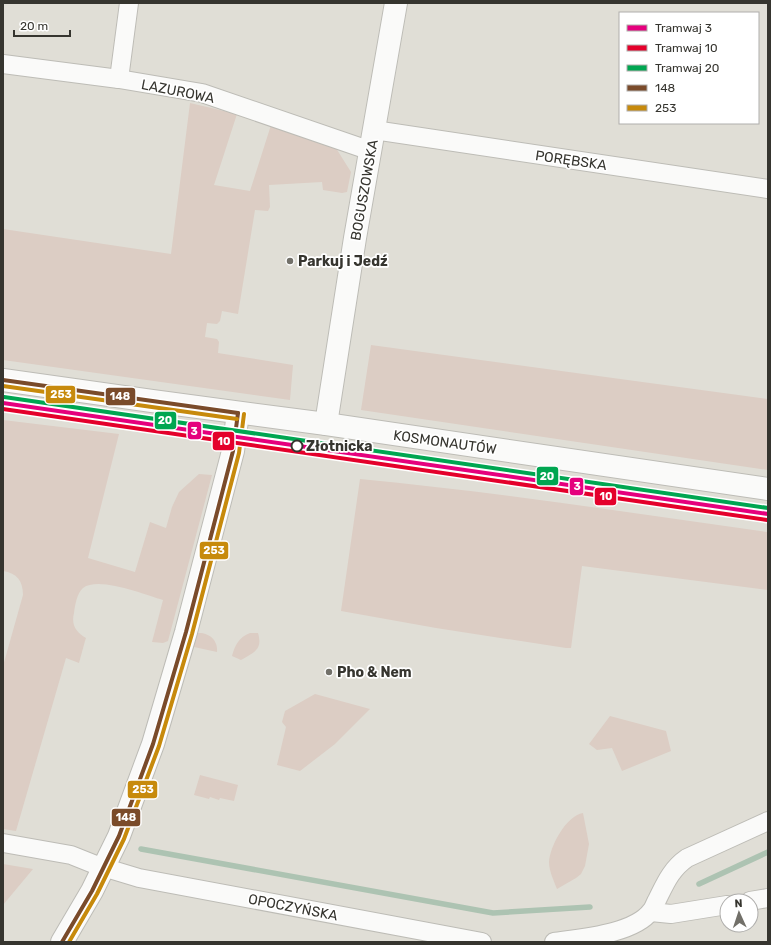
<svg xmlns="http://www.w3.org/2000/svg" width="771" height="945" font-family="Rubik,sans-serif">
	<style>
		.green { fill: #dccdc4 }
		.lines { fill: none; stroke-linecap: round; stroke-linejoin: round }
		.stream { stroke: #adc3b2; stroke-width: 5.5 }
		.street-casing { stroke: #bdbcb6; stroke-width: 20 }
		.secondary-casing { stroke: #bdbcb6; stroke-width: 24 }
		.street { stroke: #fafaf9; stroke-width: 18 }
		.secondary { stroke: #fafaf9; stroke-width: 22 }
		.bus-1-casing { stroke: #fff; stroke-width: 7 }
		.bus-2-casing { stroke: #fff; stroke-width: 7 }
		.bus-1 { stroke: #7a4b2a; stroke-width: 4 }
		.bus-2 { stroke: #c78a0c; stroke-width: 4 }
		.tram-1-casing { stroke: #fff; stroke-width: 7 }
		.tram-2-casing { stroke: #fff; stroke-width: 7 }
		.tram-3-casing { stroke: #fff; stroke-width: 7 }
		.tram-1 { stroke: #e5007d; stroke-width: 4 }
		.tram-2 { stroke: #e4002b; stroke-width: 4 }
		.tram-3 { stroke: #00a651; stroke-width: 4 }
		.poi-dot { fill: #727069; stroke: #fff; stroke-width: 1.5 }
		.stop-dot { fill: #fff; stroke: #36352f; stroke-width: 2 }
		.labels { text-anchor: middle; stroke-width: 3.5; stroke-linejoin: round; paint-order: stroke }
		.street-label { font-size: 14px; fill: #36352f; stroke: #fff }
		.poi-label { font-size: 14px; font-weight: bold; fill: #36352f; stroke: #fff; text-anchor: start }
		.stop-label { font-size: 14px; font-weight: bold; fill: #36352f; stroke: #fff; text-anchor: start }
		.line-badge { stroke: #fff; stroke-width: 1.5 }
		.badge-label { font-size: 11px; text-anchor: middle; font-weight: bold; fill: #fff }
	</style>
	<rect width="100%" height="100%" fill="#e0ded6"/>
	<g class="green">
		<path d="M190,103L237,114L214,185L250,191L271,125L334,145L351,172L347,192L342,193L323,190L322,182L269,185L270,207L268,211L255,210L238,314L222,311L220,321L217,324L207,323L205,337L217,339L219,342L218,353L293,365L290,400L3,360V229L171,254Z"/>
		<path d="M371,345L768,399V470L361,410Z"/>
		<path d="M3,420L119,434L88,558L135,572L150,522L166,528L172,507L179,492L199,474L212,475L168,641L163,643L152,642L163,600C145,595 99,576 83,588C77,593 75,605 74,613C71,625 76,632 86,638L85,641L79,663L66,658L16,831L3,829V666L23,595C23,581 17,573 3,571Z"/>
		<path d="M360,479C496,492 632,513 768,532V590L582,566L571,648H566L436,628L341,611Z"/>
		<path d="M197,633C209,632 218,640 217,652L194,647Z"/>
		<path d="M250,633H258C263,650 254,652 241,660L232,656C235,645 239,637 250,633Z"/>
		<path d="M315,694L370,709L335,744L300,771L277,765L286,727L282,722L285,711Z"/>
		<path d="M610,716L666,731L671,751L622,771L612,748L597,750L589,744Z"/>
		<path d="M200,775L238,785L234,801L220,798L219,800L210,797L209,799L194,795Z"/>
		<path d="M583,813L589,844L585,866L581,874L576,878L557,889C554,881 549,871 549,862C550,846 566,816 583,813Z"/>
		<path d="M3,864L33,869L3,905Z"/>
	</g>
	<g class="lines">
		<g class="stream">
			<path d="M141,849L493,913L590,907"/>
			<path d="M699,884L768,852"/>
		</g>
		<defs>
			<g id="street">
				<path d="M3,64L119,79L202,93L371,151"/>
				<path d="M119,79L129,3"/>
				<path d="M374,130L768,189"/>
				<path d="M3,843L71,855L96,865L139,878L482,942"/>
				<path d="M750,901L768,898"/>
				<path d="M651,912L671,914L727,905"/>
				<path d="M554,942C581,938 634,934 651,911C654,908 655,903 657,900C665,884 671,869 687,858L768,821"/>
			</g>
			<g id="secondary">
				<path d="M3,380L152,401L326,424L768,489"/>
				<path d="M326,424L355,238L396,3"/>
				<path d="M62,942L92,891L119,836L153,744L186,632L233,451L238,413"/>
			</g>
		</defs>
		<use href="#street" class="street-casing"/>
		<use href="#secondary" class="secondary-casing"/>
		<use href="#street" class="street"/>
		<use href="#secondary" class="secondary"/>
		<defs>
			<g id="bus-1">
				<path d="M3,380L238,413"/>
				<path d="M62,942L92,891L119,836L153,744L186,632L233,451L238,413"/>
			</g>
			<g id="bus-2">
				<path d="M3,386L237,419"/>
				<path d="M69,942L97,894L124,839L159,746L192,634L239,453L244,414"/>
			</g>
		</defs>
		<use href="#bus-1" class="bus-1-casing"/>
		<use href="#bus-2" class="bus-2-casing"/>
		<use href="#bus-1" class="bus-1"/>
		<use href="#bus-2" class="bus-2"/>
		<defs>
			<path id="tram-1" d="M3,403L768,514"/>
			<path id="tram-2" d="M3,409L767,520"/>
			<path id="tram-3" d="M4,397L768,508"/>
		</defs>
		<use href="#tram-1" class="tram-1-casing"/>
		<use href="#tram-2" class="tram-2-casing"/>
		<use href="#tram-3" class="tram-3-casing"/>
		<use href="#tram-1" class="tram-1"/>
		<use href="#tram-2" class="tram-2"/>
		<use href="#tram-3" class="tram-3"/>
	</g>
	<g class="poi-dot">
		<circle cx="290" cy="261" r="4"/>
		<circle cx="329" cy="672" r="4"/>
	</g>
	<circle class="stop-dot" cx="297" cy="446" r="5.5"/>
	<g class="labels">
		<g class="street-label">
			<text transform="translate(178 91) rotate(11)" y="5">LAZUROWA</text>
			<text transform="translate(571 160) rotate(8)" y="5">PORĘBSKA</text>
			<text transform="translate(364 190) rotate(-80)" y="5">BOGUSZOWSKA</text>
			<text transform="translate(445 442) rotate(8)" y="5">KOSMONAUTÓW</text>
			<text transform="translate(293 907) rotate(11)" y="5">OPOCZYŃSKA</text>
		</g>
		<g class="poi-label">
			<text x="298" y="266">Parkuj i Jedź</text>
			<text x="337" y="677">Pho &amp; Nem</text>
		</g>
		<g class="stop-label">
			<text x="306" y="451">Złotnicka</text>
		</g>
	</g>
	<g class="line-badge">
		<rect x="45" y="385" width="31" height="19" rx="4" fill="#c78a0c"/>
		<rect x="105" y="387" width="31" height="19" rx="4" fill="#7a4b2a"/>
		<rect x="154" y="411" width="23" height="19" rx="4" fill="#00a651"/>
		<rect x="187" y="421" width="15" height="19" rx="4" fill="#e5007d"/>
		<rect x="212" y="431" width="23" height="20" rx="4" fill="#e4002b"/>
		<rect x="536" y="466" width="23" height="20" rx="4" fill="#00a651"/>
		<rect x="569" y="477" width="15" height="19" rx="4" fill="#e5007d"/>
		<rect x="594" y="487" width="23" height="19" rx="4" fill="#e4002b"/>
		<rect x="199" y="541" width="30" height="19" rx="4" fill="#c78a0c"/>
		<rect x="127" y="780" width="31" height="19" rx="4" fill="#c78a0c"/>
		<rect x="111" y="808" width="30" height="19" rx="4" fill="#7a4b2a"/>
	</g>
	<g class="badge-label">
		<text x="61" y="398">253</text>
		<text x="120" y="400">148</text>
		<text x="165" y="424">20</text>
		<text x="194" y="435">3</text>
		<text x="224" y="445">10</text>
		<text x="547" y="480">20</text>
		<text x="577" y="490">3</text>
		<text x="606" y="500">10</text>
		<text x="214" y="554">253</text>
		<text x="143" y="793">253</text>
		<text x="126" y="821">148</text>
	</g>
	<rect width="771" height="945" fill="none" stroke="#36352f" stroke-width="8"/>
	<rect x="619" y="12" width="140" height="112" fill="#ffffff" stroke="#afaeac"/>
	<rect x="627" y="25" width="20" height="6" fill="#e5007d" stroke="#afaeac"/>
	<text x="655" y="32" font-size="12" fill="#36352f">Tramwaj 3</text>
	<rect x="627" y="45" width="20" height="6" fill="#e4002b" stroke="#afaeac"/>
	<text x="655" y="52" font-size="12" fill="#36352f">Tramwaj 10</text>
	<rect x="627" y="65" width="20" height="6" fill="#00a651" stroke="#afaeac"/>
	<text x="655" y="72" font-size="12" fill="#36352f">Tramwaj 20</text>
	<rect x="627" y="85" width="20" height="6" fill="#7a4b2a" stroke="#afaeac"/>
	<text x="655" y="92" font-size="12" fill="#36352f">148</text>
	<rect x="627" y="105" width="20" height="6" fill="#c78a0c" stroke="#afaeac"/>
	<text x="655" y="112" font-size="12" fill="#36352f">253</text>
	<g transform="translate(739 913) rotate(357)"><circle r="19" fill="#ffffff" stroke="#afaeac"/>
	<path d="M0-3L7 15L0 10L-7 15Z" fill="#727069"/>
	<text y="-6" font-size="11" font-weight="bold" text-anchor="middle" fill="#36352f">N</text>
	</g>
	<path d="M14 30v6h56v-6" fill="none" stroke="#36352f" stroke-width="2"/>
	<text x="20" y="30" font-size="12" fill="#36352f" stroke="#ffffff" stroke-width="3" paint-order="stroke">20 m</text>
</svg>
